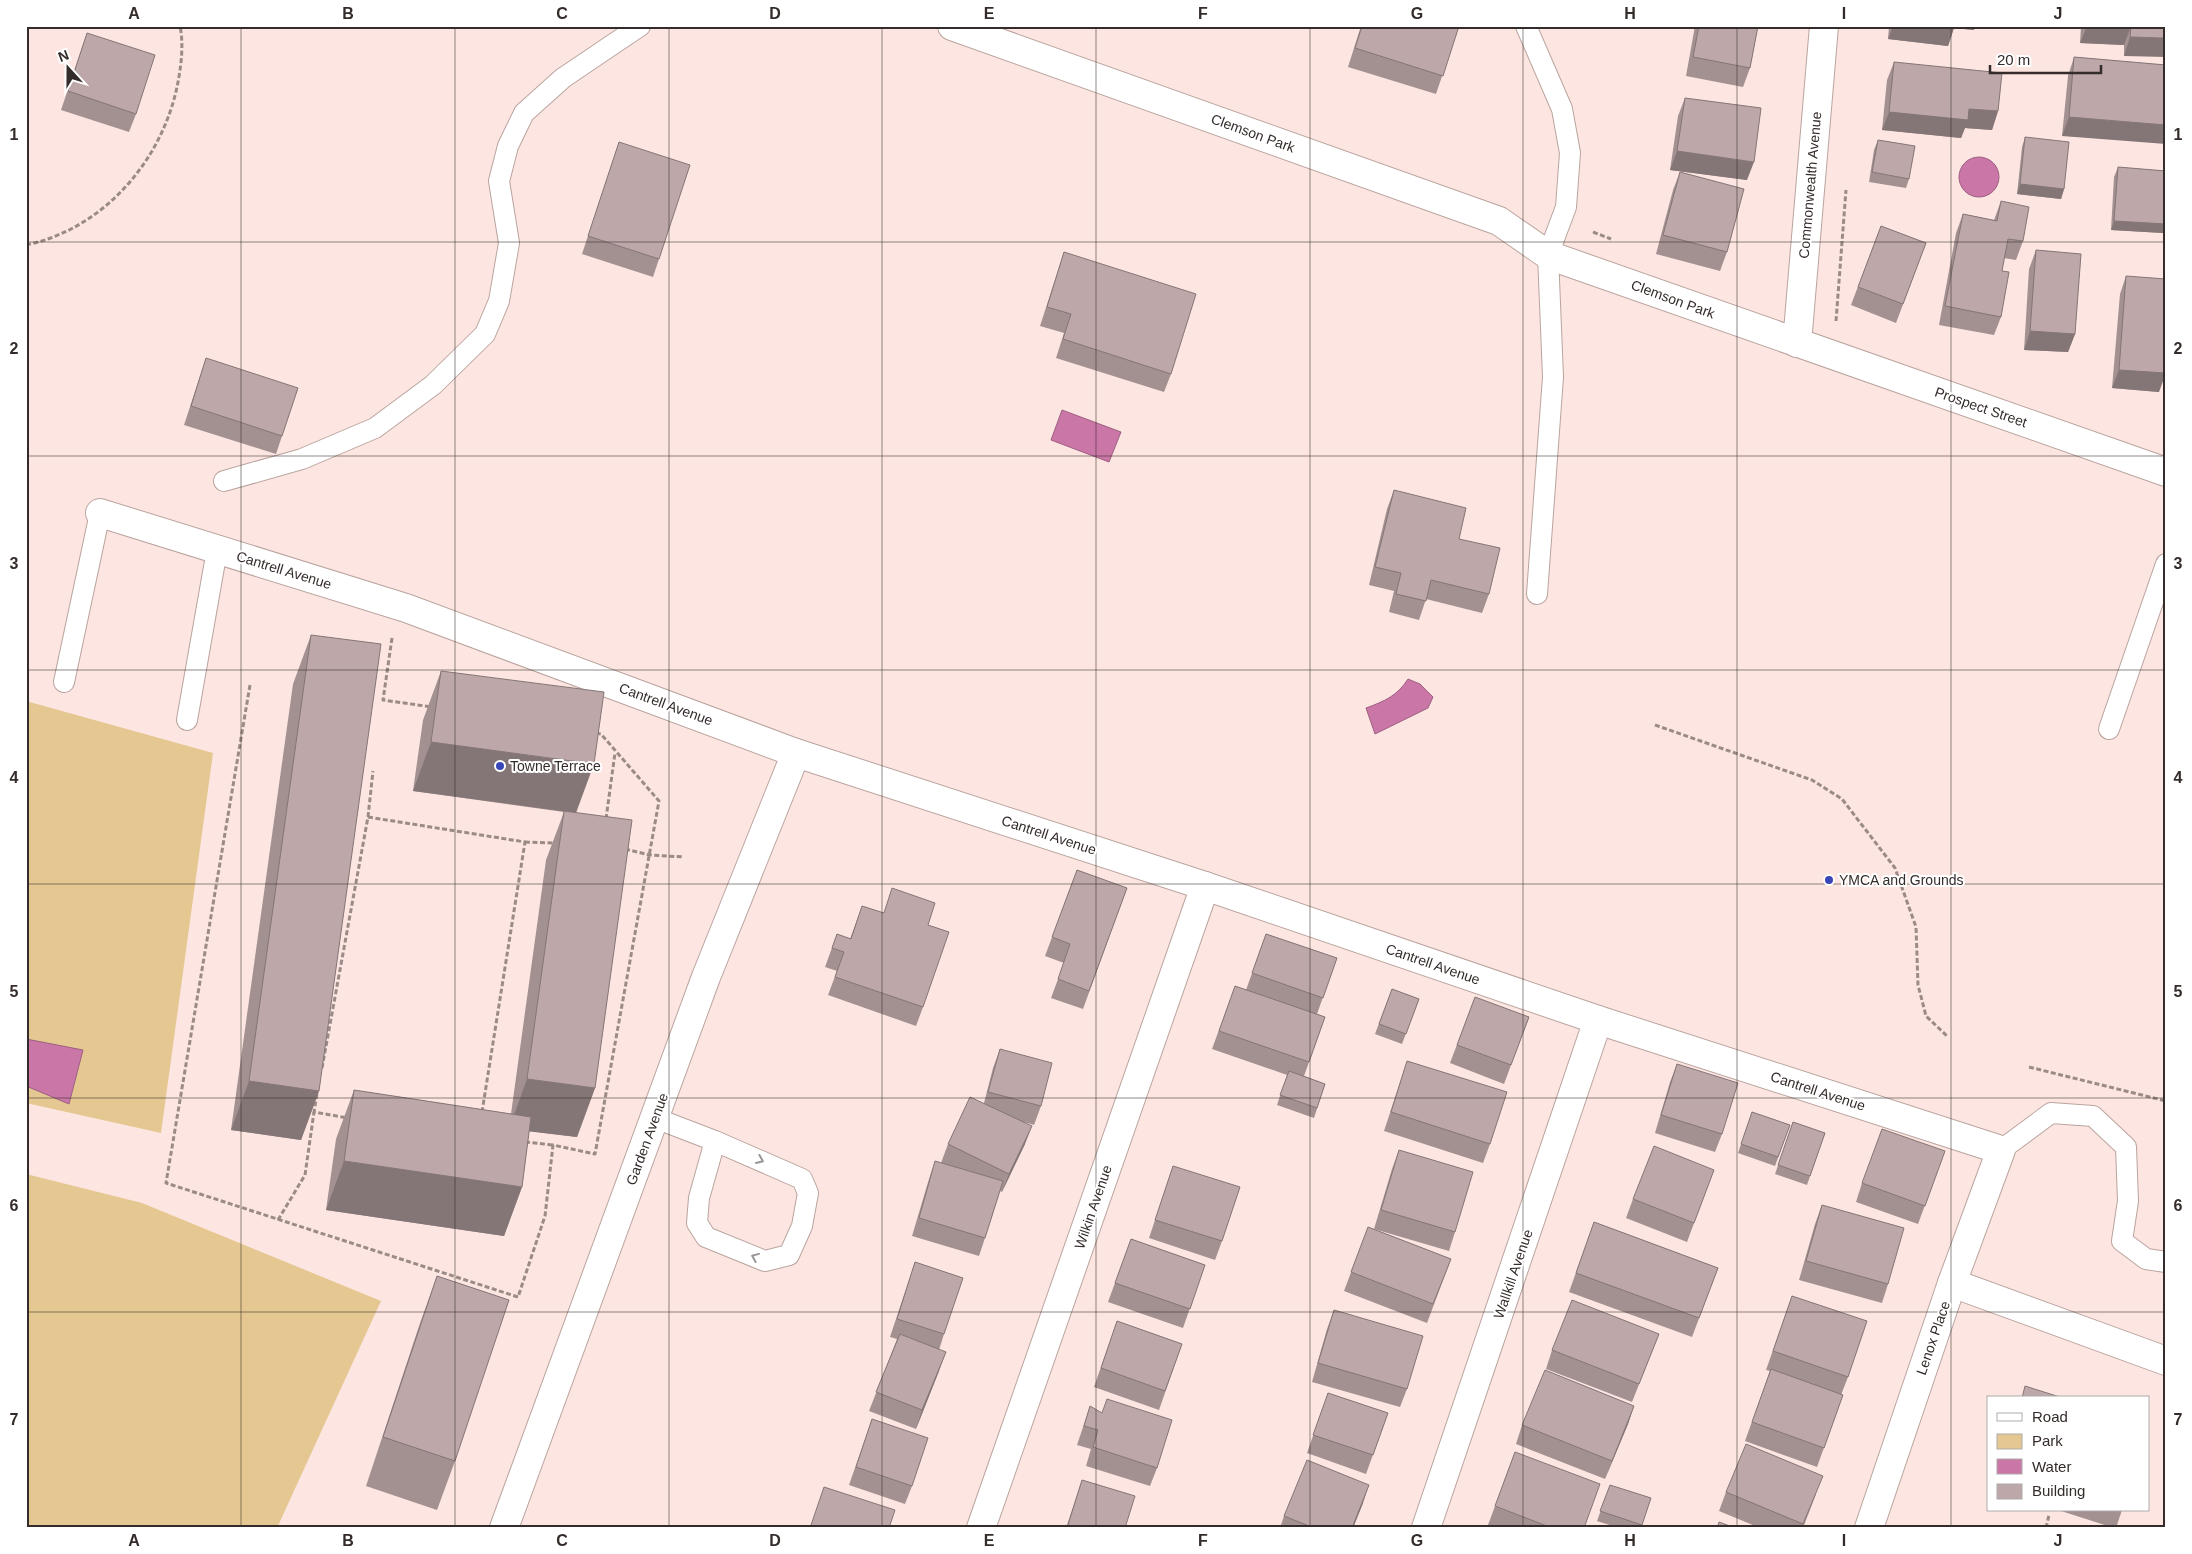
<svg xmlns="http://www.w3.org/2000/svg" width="2192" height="1554" font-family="Arial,sans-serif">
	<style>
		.green { fill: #e5c792 }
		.water { fill: #ca76a7; stroke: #9d6082 }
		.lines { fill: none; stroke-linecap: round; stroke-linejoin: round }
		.lane-casing { stroke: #baa49f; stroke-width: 22 }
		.street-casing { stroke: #baa49f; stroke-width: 30 }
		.path { stroke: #9b8b88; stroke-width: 3; stroke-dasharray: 5 2.5; stroke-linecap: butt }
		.lane { stroke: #fff; stroke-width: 20 }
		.street { stroke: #fff; stroke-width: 28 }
		.wall { fill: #a39091 }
		.shaded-wall { fill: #847576 }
		.building { fill: #bda7a9; stroke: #847576 }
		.oneway { stroke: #9a9694 }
		.grid { fill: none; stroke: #342c2a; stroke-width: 1; stroke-opacity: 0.55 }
		.poi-dot { fill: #3846b9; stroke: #fff; stroke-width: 2 }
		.labels { text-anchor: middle; stroke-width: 4; stroke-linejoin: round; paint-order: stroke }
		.street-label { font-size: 14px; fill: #342c2a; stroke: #fff }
		.poi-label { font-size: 14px; fill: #342c2a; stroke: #fff; text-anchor: start }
		.neatline { fill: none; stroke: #342c2a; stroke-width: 2 }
		.grid-label { font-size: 16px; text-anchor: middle; font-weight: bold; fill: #342c2a }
	</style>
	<rect width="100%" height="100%" fill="#fde6e1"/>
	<g class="green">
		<path d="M26,701L213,753L161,1133L26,1103Z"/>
		<path d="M26,1174L142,1203L381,1301L277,1528H26Z"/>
	</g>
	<g class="water">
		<circle cx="1979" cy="177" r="20"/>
		<path d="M1062,410L1121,432L1109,462L1051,440Z"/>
		<path d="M1408,679L1420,684L1433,697L1428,708L1375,734L1366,708C1385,701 1397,696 1408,679Z"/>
		<path d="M26,1039L83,1050L69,1104L26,1086Z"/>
	</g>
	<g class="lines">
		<defs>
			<g id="lane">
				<path d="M1526,26L1562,109L1570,153L1566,207L1548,255L1553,377L1537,594"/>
				<path d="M224,481L302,459L375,428L433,385L485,334L499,301L509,243L499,181L508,146L524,113L563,78L640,26"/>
				<path d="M64,682L100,513"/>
				<path d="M187,720L217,550"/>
				<path d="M2109,729L2166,564"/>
				<path d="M655,1118L715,1141L802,1179L808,1193L802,1226L789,1255L765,1261L706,1237L697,1223L699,1198L715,1141"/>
				<path d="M2001,1150L2051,1113L2093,1116L2126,1147L2128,1201L2122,1241L2146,1259L2166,1262"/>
			</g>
			<g id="street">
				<path d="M952,26L1499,221L1548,255L2166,472"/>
				<path d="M1797,343L1824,26"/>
				<path d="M100,513L406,608L796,753L1205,886L1598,1020L2001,1150L1952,1283L1869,1528"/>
				<path d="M1952,1283L2166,1361"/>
				<path d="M504,1528L706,977L796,753"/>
				<path d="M981,1528L1205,886"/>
				<path d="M1426,1528L1598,1020"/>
			</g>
		</defs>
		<use href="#lane" class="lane-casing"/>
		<use href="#street" class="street-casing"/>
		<g class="path">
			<path d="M1593,232L1611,239"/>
			<path d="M26,245C103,229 161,162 177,87C181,68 184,45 180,26"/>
			<path d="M1836,321L1846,190"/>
			<path d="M392,638L383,700L432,707"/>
			<path d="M250,685L166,1183L518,1297L545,1216L553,1145L595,1154L659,801L601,734L596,733"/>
			<path d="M1655,725L1812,780L1842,799L1895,868L1916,927L1918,985L1926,1016L1947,1036"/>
			<path d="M368,817L525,842L482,1112"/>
			<path d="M606,819L615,753"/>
			<path d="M525,842L555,843"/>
			<path d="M625,849L650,855L684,857"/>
			<path d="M2029,1067L2166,1101"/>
			<path d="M322,1068L368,817L373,771"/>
			<path d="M317,1094L314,1112L348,1118"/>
			<path d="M525,1142L553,1145"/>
			<path d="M278,1220L305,1175L314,1112"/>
			<path d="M2046,1528L2049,1515"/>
		</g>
		<use href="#lane" class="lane"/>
		<use href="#street" class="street"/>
	</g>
	<g class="wall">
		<path d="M1361,26H1459L1436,94L1348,67Z"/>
		<path d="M1695,26H1758L1750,68L1743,87L1686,76Z"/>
		<path d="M1889,26H1975L1974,30L1954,28L1948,46L1888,39Z"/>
		<path d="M2081,26H2166L2124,56V45L2080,43Z"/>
		<path d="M87,33L136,114L129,132L61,110Z"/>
		<path d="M2074,57L2166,65L2062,136L2068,76Z"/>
		<path d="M1894,62L1998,111L1992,130L1965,128L1961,138L1882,130L1887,80Z"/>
		<path d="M1685,98L1747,180L1670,170L1678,116Z"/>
		<path d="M2025,137L2064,189L2061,199L2017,194L2022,147Z"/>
		<path d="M1878,140L1909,179L1906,188L1869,182L1874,150Z"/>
		<path d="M619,142L659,259L653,277L582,254Z"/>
		<path d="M2118,167L2166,171V226L2163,233L2111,230L2114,177Z"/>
		<path d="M1680,172L1727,252L1720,271L1656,254L1673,190Z"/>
		<path d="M2001,201L2023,241L2016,260L2004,258L2002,271L2001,317L1994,335L1939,325L1956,233L1963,214L1994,220Z"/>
		<path d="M1881,226L1926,243L1896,323L1851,305Z"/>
		<path d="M2036,250L2075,334L2068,352L2024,350L2029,269Z"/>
		<path d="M1064,252L1171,374L1164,392L1056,358L1064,333L1040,326Z"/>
		<path d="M2126,276L2159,392L2112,388L2120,294Z"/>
		<path d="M206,358L282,436L276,454L184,425Z"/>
		<path d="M1394,490L1459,539L1489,594L1482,613L1426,599L1419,620L1389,612L1394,591L1369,585L1387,509Z"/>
		<path d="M311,635L319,1091L301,1140L231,1130L293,684Z"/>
		<path d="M441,671L576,812L595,1088L577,1137L529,1131L522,1187L504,1236L326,1210L336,1139L354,1090L511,1114L546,860L564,812L413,791L423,720Z"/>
		<path d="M1077,870L1127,888L1083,1009L1051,998L1064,963L1045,956Z"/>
		<path d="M862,906L883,913L928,925L923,1007L916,1026L828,995L837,971L825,967L837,934L850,939Z"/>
		<path d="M1266,934L1337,958L1317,1014L1325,1017L1304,1076L1325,1084L1314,1118L1277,1105L1287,1075L1212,1049L1235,986L1246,990Z"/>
		<path d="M1392,989L1419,999L1402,1044L1375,1034Z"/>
		<path d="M1475,997L1529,1017L1504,1084L1450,1063Z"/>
		<path d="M1000,1049L1041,1106L1034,1125L1024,1122L1025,1144L1002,1192L1000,1191L985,1238L979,1256L912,1236L929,1179L935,1161L941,1163L948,1144L984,1103L993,1068Z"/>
		<path d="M1407,1061L1490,1144L1483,1163L1384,1131Z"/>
		<path d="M1677,1064L1722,1134L1715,1152L1655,1133L1670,1082Z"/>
		<path d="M1752,1112L1790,1125L1775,1166L1738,1153Z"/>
		<path d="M1793,1122L1825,1133L1807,1185L1775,1174Z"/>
		<path d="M1399,1150L1455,1232L1449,1251L1374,1229L1392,1169Z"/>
		<path d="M1945,1151L1918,1224L1856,1202L1862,1183Z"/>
		<path d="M1173,1166L1222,1241L1215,1260L1149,1238Z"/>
		<path d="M1707,1188L1687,1242L1626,1218L1633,1199Z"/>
		<path d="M1822,1205L1888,1284L1882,1303L1799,1280L1815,1224Z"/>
		<path d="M1594,1222L1718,1268L1692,1337L1569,1292Z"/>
		<path d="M1368,1227L1451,1259L1427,1323L1344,1291Z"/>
		<path d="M1131,1239L1205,1265L1183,1328L1108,1302Z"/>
		<path d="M915,1262L944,1334L939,1350V1371L916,1429L869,1411L897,1339L890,1337Z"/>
		<path d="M437,1276L455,1461L437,1510L366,1486L419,1326Z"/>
		<path d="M1792,1296L1848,1377L1841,1395H1843L1817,1467L1745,1441L1770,1371L1766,1370Z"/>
		<path d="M1334,1310L1407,1389L1400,1407L1312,1382L1327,1329Z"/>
		<path d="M1117,1321L1182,1344L1159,1410L1094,1387Z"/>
		<path d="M1659,1334L1632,1402L1546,1369L1552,1350Z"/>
		<path d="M1328,1393L1388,1413L1366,1474L1307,1453Z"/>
		<path d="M1090,1406L1157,1468L1150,1486L1086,1466L1091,1449L1077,1445Z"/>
		<path d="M1634,1406L1628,1424L1605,1479L1516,1444L1522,1425Z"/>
		<path d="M872,1419L912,1486L905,1504L849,1485Z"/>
		<path d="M1515,1452L1584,1528H1496L1488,1525Z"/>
		<path d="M1082,1480L1125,1528H1066Z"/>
		<path d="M1610,1485L1642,1525L1641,1528H1619L1597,1521Z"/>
		<path d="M1726,1492L1816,1494L1803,1528H1760L1719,1511Z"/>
		<path d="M1363,1503L1353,1528H1280L1284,1516Z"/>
		<path d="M2058,1510H2122L2116,1528H2114Z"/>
	</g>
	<g class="shaded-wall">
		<path d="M1893,26H1975L1974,30L1954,28L1948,46L1888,39Z"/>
		<path d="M2087,26H2131L2124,45L2080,43Z"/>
		<path d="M2130,37L2166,38V57L2124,56Z"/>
		<path d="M1969,109L1998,111L1992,130L1965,128L1961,138L1882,130L1889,112Z"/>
		<path d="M2069,117L2166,125V144L2062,136Z"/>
		<path d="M1677,151L1754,162L1747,180L1670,170Z"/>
		<path d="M2020,184L2064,189L2061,199L2017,194Z"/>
		<path d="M2114,221L2166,224V226L2163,233L2111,230Z"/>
		<path d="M2030,331L2075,334L2068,352L2024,350Z"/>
		<path d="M2119,370L2166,373L2159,392L2112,388Z"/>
		<path d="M431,742L594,764L576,813L413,791Z"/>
		<path d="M527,1079L595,1088L577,1137L509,1129Z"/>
		<path d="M249,1081L319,1091L301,1140L231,1130Z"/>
		<path d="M1032,1126L1025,1144L1002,1192L1009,1174Z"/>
		<path d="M344,1161L522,1187L504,1236L326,1210Z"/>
		<path d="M946,1352L939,1371L916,1429L922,1410Z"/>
		<path d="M1634,1406L1628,1424L1605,1479L1612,1461Z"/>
		<path d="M1369,1485L1363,1503L1353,1528H1352Z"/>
	</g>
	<g class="building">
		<path d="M1362,26H1459L1443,76L1355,48Z"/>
		<path d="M1699,26H1758L1750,68L1693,57Z"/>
		<path d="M2130,26H2166V38L2130,37L2131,26Z"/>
		<path d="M87,33L155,55L136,114L68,91Z"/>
		<path d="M2074,57L2166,65V125L2069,117Z"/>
		<path d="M1894,62L2002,73L1998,111L1969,109L1968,120L1889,112Z"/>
		<path d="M1685,98L1761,108L1754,162L1677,151Z"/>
		<path d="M2025,137L2069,142L2064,189L2020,184Z"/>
		<path d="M1878,140L1915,146L1909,179L1872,172Z"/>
		<path d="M619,142L690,165L659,259L588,236Z"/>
		<path d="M2118,167L2166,171V224L2114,221Z"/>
		<path d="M1680,172L1744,189L1727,252L1663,235Z"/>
		<path d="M2001,201L2029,207L2023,241L2008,239L2002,271L2009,272L2001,317L1945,306L1963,214L1997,221Z"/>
		<path d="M1881,226L1926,243L1903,304L1858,287Z"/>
		<path d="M2036,250L2081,254L2075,334L2030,331Z"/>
		<path d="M1064,252L1196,294L1171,374L1063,339L1071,314L1047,307Z"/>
		<path d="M2126,276L2166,279V373L2119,370Z"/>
		<path d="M206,358L298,388L282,436L191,406Z"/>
		<path d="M1394,490L1466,508L1459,539L1500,548L1489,594L1431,580L1426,601L1396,594L1401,573L1375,567Z"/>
		<path d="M311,635L381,644L319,1091L249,1081Z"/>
		<path d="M441,671L604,692L594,764L431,742Z"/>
		<path d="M564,811L632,820L595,1088L527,1079Z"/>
		<path d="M1077,870L1127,888L1089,991L1058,979L1070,944L1052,937Z"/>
		<path d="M892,888L935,903L928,925L949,932L923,1007L835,977L844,952L832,948L837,934L851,939L862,906L884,913Z"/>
		<path d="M1266,934L1337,958L1323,998L1252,973Z"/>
		<path d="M1235,986L1325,1017L1309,1062L1219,1031Z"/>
		<path d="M1392,989L1419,999L1406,1034L1379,1024Z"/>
		<path d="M1475,997L1529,1017L1511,1065L1457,1045Z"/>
		<path d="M1000,1049L1052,1063L1041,1106L988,1092Z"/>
		<path d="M1407,1061L1507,1092L1490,1144L1391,1112Z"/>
		<path d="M1677,1064L1738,1083L1722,1134L1661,1115Z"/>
		<path d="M1289,1071L1325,1084L1317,1108L1280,1095Z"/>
		<path d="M354,1090L531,1117L522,1187L344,1161Z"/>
		<path d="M970,1097L1032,1126L1009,1174L948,1144Z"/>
		<path d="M1752,1112L1790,1125L1778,1157L1741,1144Z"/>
		<path d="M1793,1122L1825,1133L1810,1176L1778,1165Z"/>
		<path d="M1882,1129L1945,1151L1925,1206L1862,1183Z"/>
		<path d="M1654,1146L1714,1170L1694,1223L1633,1199Z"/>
		<path d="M1399,1150L1473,1172L1455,1232L1381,1210Z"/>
		<path d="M935,1161L1003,1181L985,1238L919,1218Z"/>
		<path d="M1173,1166L1240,1187L1222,1241L1155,1220Z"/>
		<path d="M1822,1205L1904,1228L1888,1284L1806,1261Z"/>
		<path d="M1594,1222L1718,1268L1699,1318L1576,1273Z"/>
		<path d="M1368,1227L1451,1259L1433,1304L1351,1272Z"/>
		<path d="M1131,1239L1205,1265L1190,1309L1115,1283Z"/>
		<path d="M915,1262L963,1278L944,1334L897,1319Z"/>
		<path d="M437,1276L509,1300L455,1461L383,1437Z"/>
		<path d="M1792,1296L1867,1321L1848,1377L1773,1351Z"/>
		<path d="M1572,1300L1659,1334L1639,1384L1552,1350Z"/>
		<path d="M1334,1310L1423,1336L1407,1389L1318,1363Z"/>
		<path d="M1117,1321L1182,1344L1165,1391L1101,1368Z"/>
		<path d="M900,1334L946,1352L922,1410L876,1392Z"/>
		<path d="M1771,1369L1843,1395L1824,1448L1752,1422Z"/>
		<path d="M1545,1370L1634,1406L1612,1461L1522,1425Z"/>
		<path d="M2025,1386L2063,1398H2022Z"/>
		<path d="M1328,1393L1388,1413L1373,1455L1313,1435Z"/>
		<path d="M1107,1399L1172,1420L1157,1468L1093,1447L1098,1430L1084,1426L1090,1406L1102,1413Z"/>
		<path d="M872,1419L928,1438L912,1486L856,1467Z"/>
		<path d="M1746,1444L1823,1476L1803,1524L1726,1492Z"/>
		<path d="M1515,1452L1600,1484L1584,1528H1552L1495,1506Z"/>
		<path d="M1307,1460L1369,1485L1352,1528H1314L1284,1516Z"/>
		<path d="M1082,1480L1135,1496L1125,1528H1067Z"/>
		<path d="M1610,1485L1651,1498L1642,1525L1600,1511Z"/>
		<path d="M824,1487L895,1510L889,1528H810Z"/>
		<path d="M1719,1522L1735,1528H1717Z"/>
	</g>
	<defs><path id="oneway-chevron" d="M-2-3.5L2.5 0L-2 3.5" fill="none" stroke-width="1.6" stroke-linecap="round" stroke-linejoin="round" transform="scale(1.25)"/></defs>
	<g class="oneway">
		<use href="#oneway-chevron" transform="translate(760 1160) rotate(23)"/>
		<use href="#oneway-chevron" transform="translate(755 1257) rotate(-158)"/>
	</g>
	<path class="grid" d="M241,26V1528M455,26V1528M669,26V1528M882,26V1528M1096,26V1528M1310,26V1528M1523,26V1528M1737,26V1528M1951,26V1528M26,242H2166M26,456H2166M26,670H2166M26,884H2166M26,1098H2166M26,1312H2166"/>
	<g class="poi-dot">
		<circle cx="500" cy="766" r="5"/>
		<circle cx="1829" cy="880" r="5"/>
	</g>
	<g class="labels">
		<g class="street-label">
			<text transform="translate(1253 133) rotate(20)" y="5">Clemson Park</text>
			<text transform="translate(1810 185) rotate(-85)" y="5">Commonwealth Avenue</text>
			<text transform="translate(1673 299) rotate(20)" y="5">Clemson Park</text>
			<text transform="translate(1981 407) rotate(19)" y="5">Prospect Street</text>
			<text transform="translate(284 570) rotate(17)" y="5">Cantrell Avenue</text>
			<text transform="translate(666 704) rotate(20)" y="5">Cantrell Avenue</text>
			<text transform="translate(1049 835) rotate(18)" y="5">Cantrell Avenue</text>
			<text transform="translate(1433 964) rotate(19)" y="5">Cantrell Avenue</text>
			<text transform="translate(1818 1091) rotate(18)" y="5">Cantrell Avenue</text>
			<text transform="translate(647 1139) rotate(-70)" y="5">Garden Avenue</text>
			<text transform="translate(1093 1207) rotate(-71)" y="5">Wilkin Avenue</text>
			<text transform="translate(1513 1274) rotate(-71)" y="5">Wallkill Avenue</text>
			<text transform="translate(1933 1338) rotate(-71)" y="5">Lenox Place</text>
		</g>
		<g class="poi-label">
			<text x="510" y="771">Towne Terrace</text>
			<text x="1839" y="885">YMCA and Grounds</text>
		</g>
	</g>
	<rect width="2192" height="1554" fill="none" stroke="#ffffff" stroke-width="55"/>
	<rect x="1987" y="1396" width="162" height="115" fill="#ffffff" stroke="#aeabaa"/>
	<rect x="1997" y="1413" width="25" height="8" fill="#ffffff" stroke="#aeabaa"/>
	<text x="2032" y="1422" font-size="15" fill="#342c2a">Road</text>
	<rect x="1997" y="1434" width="25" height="15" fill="#e5c792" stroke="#aeabaa"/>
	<text x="2032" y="1446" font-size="15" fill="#342c2a">Park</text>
	<rect x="1997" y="1459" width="25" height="15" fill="#ca76a7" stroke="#aeabaa"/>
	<text x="2032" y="1472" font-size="15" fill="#342c2a">Water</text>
	<rect x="1997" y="1484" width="25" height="15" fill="#bda7a9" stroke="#aeabaa"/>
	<text x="2032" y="1496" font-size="15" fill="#342c2a">Building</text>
	<g transform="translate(68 68) rotate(339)" stroke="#ffffff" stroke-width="4" paint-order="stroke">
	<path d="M0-4L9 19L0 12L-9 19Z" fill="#342c2a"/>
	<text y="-8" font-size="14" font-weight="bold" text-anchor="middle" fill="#342c2a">N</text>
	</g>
	<path d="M1990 65v8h111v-8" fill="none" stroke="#342c2a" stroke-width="2.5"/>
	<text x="1997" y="65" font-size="15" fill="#342c2a" stroke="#ffffff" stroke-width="4" paint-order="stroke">20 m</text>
	<rect x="28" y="28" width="2136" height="1498" class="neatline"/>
	<g class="grid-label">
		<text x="134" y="19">A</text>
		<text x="348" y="19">B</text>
		<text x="562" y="19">C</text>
		<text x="775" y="19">D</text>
		<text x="989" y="19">E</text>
		<text x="1203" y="19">F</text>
		<text x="1417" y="19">G</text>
		<text x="1630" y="19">H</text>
		<text x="1844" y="19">I</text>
		<text x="2058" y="19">J</text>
		<text x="14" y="140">1</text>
		<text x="2178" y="140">1</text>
		<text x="14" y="354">2</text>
		<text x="2178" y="354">2</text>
		<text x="14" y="569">3</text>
		<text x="2178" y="569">3</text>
		<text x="14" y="783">4</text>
		<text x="2178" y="783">4</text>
		<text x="14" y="997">5</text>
		<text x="2178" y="997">5</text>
		<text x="14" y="1211">6</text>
		<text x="2178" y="1211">6</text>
		<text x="14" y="1425">7</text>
		<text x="2178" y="1425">7</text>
		<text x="134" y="1546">A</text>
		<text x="348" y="1546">B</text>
		<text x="562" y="1546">C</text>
		<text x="775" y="1546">D</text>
		<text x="989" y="1546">E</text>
		<text x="1203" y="1546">F</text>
		<text x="1417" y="1546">G</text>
		<text x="1630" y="1546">H</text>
		<text x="1844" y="1546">I</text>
		<text x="2058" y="1546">J</text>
	</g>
</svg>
